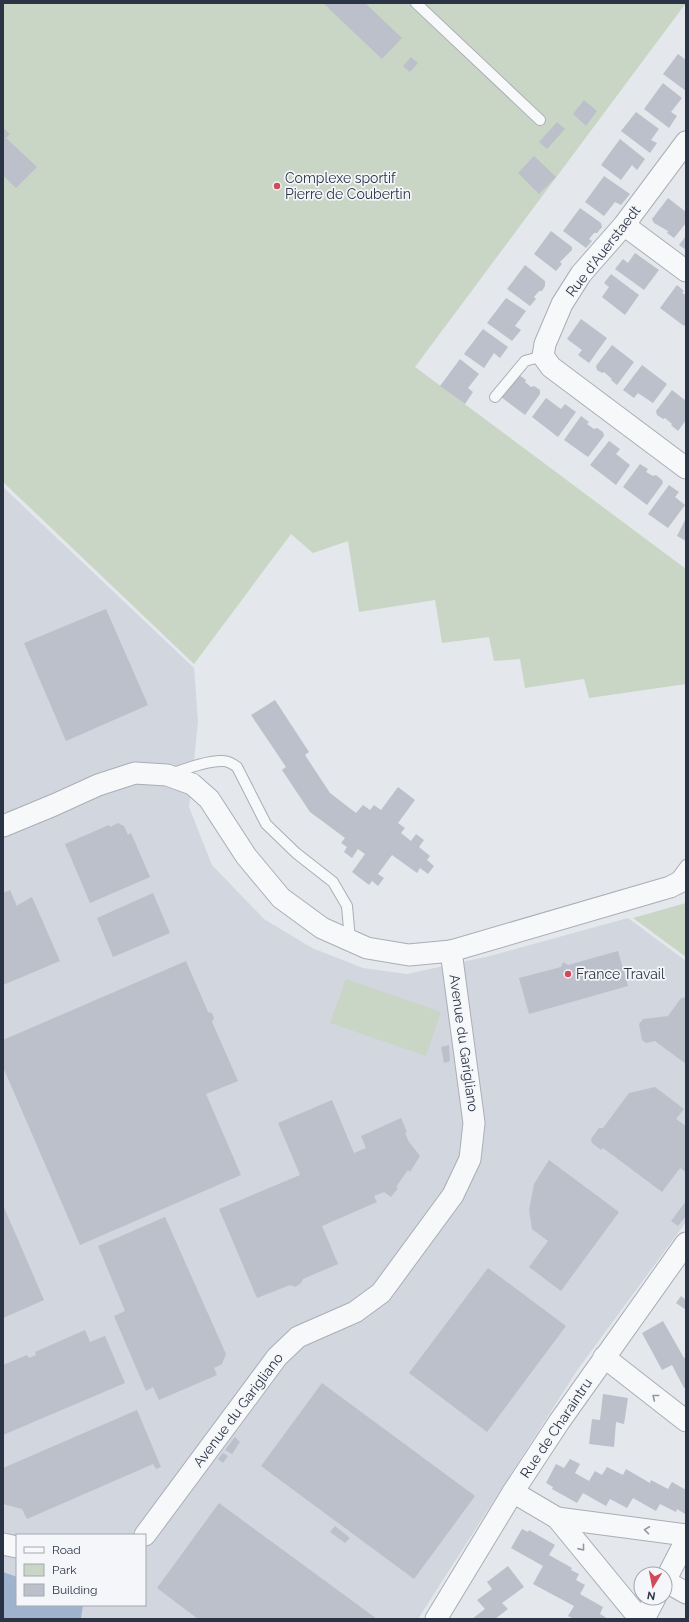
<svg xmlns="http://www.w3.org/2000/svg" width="689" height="1622" font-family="Raleway,sans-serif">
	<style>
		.built { fill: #d2d6de; fill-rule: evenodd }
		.green { fill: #c9d6c5 }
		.water { fill: #9fb4cc }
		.building { fill: #bbc0ca }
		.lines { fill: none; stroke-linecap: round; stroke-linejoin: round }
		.lane-casing { stroke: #a9aeb7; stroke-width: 12 }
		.street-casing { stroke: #a9aeb7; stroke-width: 23 }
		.lane { stroke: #f7f8fa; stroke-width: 10 }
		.street { stroke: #f7f8fa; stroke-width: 21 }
		.oneway { stroke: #9196a0 }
		.poi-dot { fill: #d1495b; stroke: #f4f6f9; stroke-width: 1.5 }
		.labels { text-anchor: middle; stroke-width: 3.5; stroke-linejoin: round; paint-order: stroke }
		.poi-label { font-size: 14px; fill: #2b3445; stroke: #f4f6f9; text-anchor: start }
		.street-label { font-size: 14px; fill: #2b3445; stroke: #f4f6f9 }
	</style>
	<rect width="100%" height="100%" fill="#e4e7ec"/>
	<path class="built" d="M3,487L194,668L198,722L189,807L212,865L264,919L312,948L363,968L407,974L490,956L628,918L686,961V1222L578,1369L418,1619H3ZM17,1535H145V1605H17Z"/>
	<g class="green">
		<path d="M3,3H686L415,367L686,569V684L589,698L584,679L525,688L520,659L494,661L489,637L442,643L435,600L359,612L348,541L313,553L291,534L194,664L3,482Z"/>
		<path d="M686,903V957L633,918Z"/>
		<path d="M346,979L441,1012L426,1056L330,1023Z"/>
	</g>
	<path class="water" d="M3,1572L17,1577V1605H83L81,1618L3,1619Z"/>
	<g class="building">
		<path d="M323,3H365L402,38L382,59Z"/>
		<path d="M678,54L686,60V91L663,74Z"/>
		<path d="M411,57L418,63L410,72L403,66Z"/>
		<path d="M663,83L682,98L671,112L677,116L669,128L644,109Z"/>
		<path d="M584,100L597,111L586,126L573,114Z"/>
		<path d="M636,112L659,129L651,140L657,143L650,153L621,131Z"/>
		<path d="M557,122L565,129L547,149L539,142Z"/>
		<path d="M3,128L10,134L6,138L37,167L16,188L3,175Z"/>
		<path d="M620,139L645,159L637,170L632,165L621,180L601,165Z"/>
		<path d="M534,156L556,177L539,194L518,173Z"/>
		<path d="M604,176L630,194L621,205L615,202L604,216L585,202Z"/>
		<path d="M668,198L686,212V223L674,238L667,233L668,231L654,223L652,219Z"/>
		<path d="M580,208L601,223L602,227L597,233H594L589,239L592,241L586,248L563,231Z"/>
		<path d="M551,231L572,247V250L560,262L562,264L556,271L534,254Z"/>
		<path d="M686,236V250L679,245Z"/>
		<path d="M635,253L659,270L644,290L615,269L623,259L628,263Z"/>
		<path d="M525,265L545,281V286L542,291H539L534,297L536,299L530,306L507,289Z"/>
		<path d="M611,274L639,295L625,315L602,297L609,287L604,283Z"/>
		<path d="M677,285L684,291L682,293L686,295V323L684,326L660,308Z"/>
		<path d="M506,298L526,311L515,326L521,330L512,341L487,323Z"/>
		<path d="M581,319L607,338L589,363L578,355L582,350L567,339Z"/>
		<path d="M483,329L508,347L500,358L494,353L484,368L464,354Z"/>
		<path d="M612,345L634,362L617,385L611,380L612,379L604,372L602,373L597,370L596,366Z"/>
		<path d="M460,359L479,374L468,388L473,392L465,404L440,386Z"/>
		<path d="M642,365L667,384L653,403L638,393L634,398L623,390Z"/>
		<path d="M519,375L526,380L525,382L531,387L534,386L540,390V394L525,415L501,397Z"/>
		<path d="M672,390L686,401V420L678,431L671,425L672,424L665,418L663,419L657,415L656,411Z"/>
		<path d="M546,398L561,409L565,404L576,412L558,437L532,417Z"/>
		<path d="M581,416L589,422L587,424L594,429L597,428L603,432L604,436L588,457L564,440Z"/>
		<path d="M609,441L620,449L616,454L630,465L616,485L590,465Z"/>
		<path d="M640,464L648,469L646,472L653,476L656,475L662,480L663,483L647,505L623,487Z"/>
		<path d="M669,485L679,492L675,497L685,505L668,528L648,514Z"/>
		<path d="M686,518V541L677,536Z"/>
		<path d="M106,609L148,705L66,741L24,643Z"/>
		<path d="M275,700L309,752L305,755L330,793L356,813L363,805L370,810L374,805L381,810L398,787L415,800L398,823L405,828L401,833L411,841L416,834L424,840L419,847L430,856L427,860L434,866L428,874L420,868L417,873L392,855L378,874L384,878L378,886L372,881L369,885L352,872L365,854L358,849L352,858L344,852L347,847L341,843L345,838L310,812L282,770L286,767L251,715Z"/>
		<path d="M118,823L124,826L128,835L131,833L150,877L90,903L65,844L109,825L110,827Z"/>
		<path d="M10,890L16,904V906L32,897L60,961L3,985V893Z"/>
		<path d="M153,893L170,933L113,957L97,918Z"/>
		<path d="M618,951L628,986L529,1014L519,978L561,967L563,962L568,965Z"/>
		<path d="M186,961L208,1012L212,1013L214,1018L212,1022L238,1081L206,1094L241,1175L80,1245L3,1067V1040Z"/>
		<path d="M686,997V1064L655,1041L646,1043L642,1040L639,1024L643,1019L668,1016L681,998Z"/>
		<path d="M449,1045L450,1061L444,1063L441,1047Z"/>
		<path d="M655,1087L684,1109L676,1119L686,1126V1172L680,1168L662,1192L603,1148L601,1150L592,1143L591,1139L599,1128H603L629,1093Z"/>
		<path d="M332,1100L354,1153L366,1148L361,1136L401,1118L407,1132L405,1133L409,1142L420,1156L410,1172L408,1170L396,1187L398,1188L391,1197L384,1192L374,1196L377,1202L322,1226L338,1264L303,1279L301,1283L295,1287L290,1285L257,1298L219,1209L300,1175L278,1123Z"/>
		<path d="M549,1160L619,1212L561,1291L529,1267L548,1241L532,1229L529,1210L534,1184Z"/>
		<path d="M686,1201V1216L678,1226L671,1221Z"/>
		<path d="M3,1205L44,1300L3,1318Z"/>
		<path d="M165,1217L226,1354L222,1364L214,1368L217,1375L159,1400L153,1387L146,1391L114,1316L125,1311L98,1246Z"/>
		<path d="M488,1268L566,1326L487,1432L409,1373Z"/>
		<path d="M681,1296L686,1300V1310L676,1303Z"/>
		<path d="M663,1321L684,1358L686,1357V1387L684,1388L672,1365L662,1370L642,1333Z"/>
		<path d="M85,1330L90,1342L105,1336L125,1383L3,1435V1365L27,1355L29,1358L36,1355L35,1352Z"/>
		<path d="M322,1383L475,1496L414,1579L261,1466Z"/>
		<path d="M603,1394L628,1398L624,1424L616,1422L614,1447L589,1444L592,1419L600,1420Z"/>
		<path d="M137,1410L161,1467L156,1469L153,1464L27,1519L22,1509L3,1504V1468Z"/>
		<path d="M235,1437L240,1442L232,1454L225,1450Z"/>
		<path d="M223,1453L228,1456L223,1463L218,1459Z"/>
		<path d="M570,1459L580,1464L575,1473L589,1481L595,1471L602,1475L607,1467L623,1475L626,1469L650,1483L651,1480L668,1489L672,1482L686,1490V1512L685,1514L677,1509L676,1512L660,1504L656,1511L633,1498L627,1508L610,1499L606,1506L583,1493L577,1503L552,1489L553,1487L546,1483L556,1464L564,1468Z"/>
		<path d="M219,1503L377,1619H198L157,1588Z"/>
		<path d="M335,1526L350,1538L345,1543L330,1532Z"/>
		<path d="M522,1529L528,1532L529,1530L555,1545L549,1555L572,1568L571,1570L579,1574L576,1580L585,1585L580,1594L603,1607L600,1614L608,1619H574L568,1616L574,1606L533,1584L543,1566L511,1548Z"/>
		<path d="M508,1566L524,1587L502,1603L508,1609L495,1619H472L485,1609L477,1600L492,1589L487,1582Z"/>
	</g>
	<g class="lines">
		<defs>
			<g id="lane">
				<path d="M416,3L540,120"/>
				<path d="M495,397L525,361L543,356"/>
				<path d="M171,774C185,769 208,760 223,761C228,761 233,764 237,767L266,824L296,853L333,882L347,906L350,940"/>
				<path d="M675,880L686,865"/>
			</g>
			<g id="street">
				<path d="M686,142L624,225L581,274L562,304L545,344L543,356L551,367L686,468"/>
				<path d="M624,225L686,271"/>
				<path d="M3,826L54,805L98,785L135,773L167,775L192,784L209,799L246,856L281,898L322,928L367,948L409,955L451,951L474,1123L470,1159L453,1195L381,1293L355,1312L298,1337L277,1357L145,1535"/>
				<path d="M451,951L670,887L686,879"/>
				<path d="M604,1357L686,1421"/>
				<path d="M513,1492L557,1518L640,1619"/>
				<path d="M557,1518L686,1535"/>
				<path d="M3,1544L17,1547"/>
				<path d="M665,1581L686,1540"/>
				<path d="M665,1581L686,1593"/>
				<path d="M436,1619L513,1492L559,1422L686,1243"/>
				<path d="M644,1619L655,1598"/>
			</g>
		</defs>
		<use href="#lane" class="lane-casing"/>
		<use href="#street" class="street-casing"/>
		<use href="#lane" class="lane"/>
		<use href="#street" class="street"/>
	</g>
	<defs><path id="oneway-chevron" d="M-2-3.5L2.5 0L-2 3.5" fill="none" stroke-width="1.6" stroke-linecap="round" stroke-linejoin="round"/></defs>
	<g class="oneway">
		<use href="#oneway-chevron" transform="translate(655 1397) rotate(-142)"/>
		<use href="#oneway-chevron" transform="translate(647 1530) rotate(-172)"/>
		<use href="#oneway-chevron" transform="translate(582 1548) rotate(51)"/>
	</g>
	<g class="poi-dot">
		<circle cx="277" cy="186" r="4"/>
		<circle cx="568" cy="974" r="4"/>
	</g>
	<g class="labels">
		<g class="poi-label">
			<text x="285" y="183">Complexe sportif<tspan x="285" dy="16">Pierre de Coubertin</tspan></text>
			<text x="576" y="979">France Travail</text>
		</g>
		<g class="street-label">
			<text transform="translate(603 251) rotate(-52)" y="5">Rue d'Auerstaedt</text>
			<text transform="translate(464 1043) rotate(82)" y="5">Avenue du Garigliano</text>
			<text transform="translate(238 1410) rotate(-53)" y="5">Avenue du Garigliano</text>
			<text transform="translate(556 1428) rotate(-56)" y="5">Rue de Charaintru</text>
		</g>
	</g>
	<rect width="689" height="1622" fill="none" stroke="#2b3445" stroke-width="8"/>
	<rect x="16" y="1534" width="130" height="72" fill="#f4f6f9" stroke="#a4a8b1"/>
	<rect x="24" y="1547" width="20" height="6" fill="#f7f8fa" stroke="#a4a8b1"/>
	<text x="52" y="1554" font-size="12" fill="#2b3445">Road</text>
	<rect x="24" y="1564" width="20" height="12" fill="#c9d6c5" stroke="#a4a8b1"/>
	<text x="52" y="1574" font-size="12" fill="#2b3445">Park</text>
	<rect x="24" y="1584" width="20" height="12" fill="#bbc0ca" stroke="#a4a8b1"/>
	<text x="52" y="1594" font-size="12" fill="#2b3445">Building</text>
	<g transform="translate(653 1586) rotate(190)"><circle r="19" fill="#f4f6f9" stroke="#a4a8b1"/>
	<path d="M0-3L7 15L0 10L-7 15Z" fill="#d1495b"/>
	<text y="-6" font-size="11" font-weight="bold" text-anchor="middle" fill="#2b3445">N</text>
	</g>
</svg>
